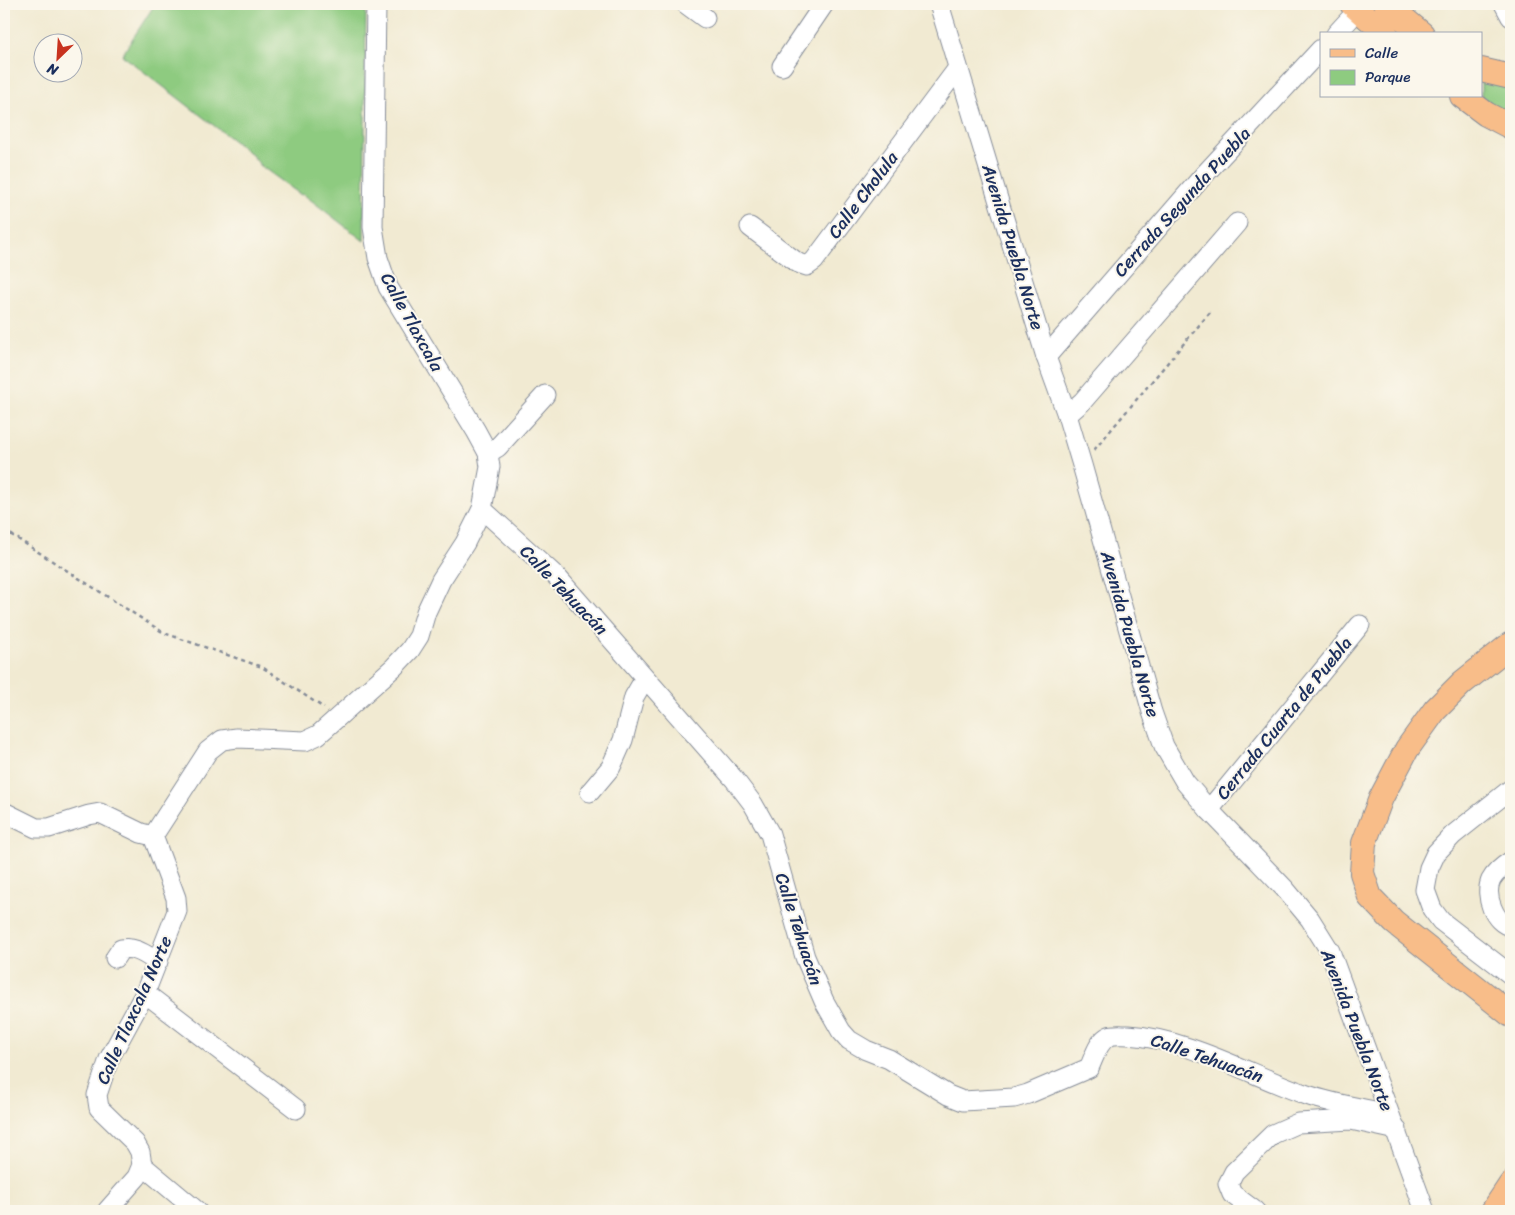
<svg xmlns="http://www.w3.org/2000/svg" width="1515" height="1215" font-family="Sriracha,sans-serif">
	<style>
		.green { fill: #8ecb80; stroke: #547d6f }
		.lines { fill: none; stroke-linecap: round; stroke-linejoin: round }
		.minor-casing { stroke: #868c98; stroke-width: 21 }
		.major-casing { stroke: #868c98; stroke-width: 26 }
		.path { stroke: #868c98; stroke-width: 2.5; stroke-dasharray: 4 4; stroke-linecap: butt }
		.minor { stroke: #fff; stroke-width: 19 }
		.major { stroke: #f8bd89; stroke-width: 24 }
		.labels { text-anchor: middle; stroke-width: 4; stroke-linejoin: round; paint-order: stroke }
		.street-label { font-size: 18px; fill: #1b2f5e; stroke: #fbf7ec }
	</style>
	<rect width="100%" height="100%" fill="#fbf7ec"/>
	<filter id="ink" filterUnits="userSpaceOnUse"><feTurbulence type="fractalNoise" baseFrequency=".02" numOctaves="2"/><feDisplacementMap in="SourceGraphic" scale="10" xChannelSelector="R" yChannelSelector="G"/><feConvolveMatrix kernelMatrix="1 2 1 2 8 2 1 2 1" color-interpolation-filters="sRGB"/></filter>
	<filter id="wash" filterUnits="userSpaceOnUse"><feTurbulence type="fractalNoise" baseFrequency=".0096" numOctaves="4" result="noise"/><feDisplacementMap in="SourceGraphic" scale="20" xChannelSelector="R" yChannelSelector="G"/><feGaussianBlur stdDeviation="1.12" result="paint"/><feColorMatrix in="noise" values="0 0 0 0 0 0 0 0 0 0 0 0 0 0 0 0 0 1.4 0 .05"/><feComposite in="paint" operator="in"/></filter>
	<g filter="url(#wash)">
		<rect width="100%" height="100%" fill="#f1ead2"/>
		<g class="green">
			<path d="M155,4H366L364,241L303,194L301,195L261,166L251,154L122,55Z"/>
			<path d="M1481,77L1511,84V117L1481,96Z"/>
		</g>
	</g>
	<g filter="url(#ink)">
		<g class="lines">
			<defs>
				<g id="minor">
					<path d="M686,4L705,18"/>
					<path d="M939,4L1046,357L1067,415L1082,465L1152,712L1164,746L1185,782L1209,810L1285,889L1310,919L1330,951L1425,1211"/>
					<path d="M1504,4L1511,17"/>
					<path d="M1336,34L1358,10"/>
					<path d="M782,66L824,4"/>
					<path d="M750,227L798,263L807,266L814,261L958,68"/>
					<path d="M1046,357L1203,176L1321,49"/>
					<path d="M1067,415L1082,402L1237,223"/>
					<path d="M488,453L498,447L545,395"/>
					<path d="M482,509L557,577L734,779L753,804L770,834L805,957L824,1001L841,1031L849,1040L866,1050L889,1059L948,1095L963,1101L1014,1098L1028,1094L1089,1068C1094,1058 1098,1041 1109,1036C1114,1034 1122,1035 1128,1035C1189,1039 1250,1075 1307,1095C1333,1104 1362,1108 1389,1114"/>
					<path d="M1511,789L1453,835L1436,853L1429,868L1425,890L1432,909L1441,921L1511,975"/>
					<path d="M590,792L611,767L623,740L634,697L645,678"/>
					<path d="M1209,810L1360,625"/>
					<path d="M4,812L36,828H49L89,815L100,813L141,833L153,836"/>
					<path d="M1511,861C1503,866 1496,871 1491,880C1484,895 1494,924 1511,926"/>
					<path d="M115,958L121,949C135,946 146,955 158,962"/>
					<path d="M145,993L296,1109"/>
					<path d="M142,1165L197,1211"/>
					<path d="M107,1211L137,1177L142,1165L140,1152L135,1143L99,1108L97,1095L109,1059L145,993L177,911L176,898L153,836L208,751L222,740L237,738L305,741L318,735L394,667L410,650L419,636L426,612L441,580L465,543L482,509L490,467L488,453L476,431L388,287L378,258L373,227L376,4"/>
					<path d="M1255,1211L1232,1194L1228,1184L1234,1172L1273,1134L1298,1123L1351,1120L1397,1130"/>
				</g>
				<g id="major">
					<path d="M1352,4L1386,34"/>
					<path d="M1386,4L1422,34"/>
					<path d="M1481,70L1511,77"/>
					<path d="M1462,96L1486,114L1511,127"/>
					<path d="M1511,644L1462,683L1435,710L1407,749L1381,798L1364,843L1362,873L1370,897L1394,922L1511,1015"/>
					<path d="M1493,1211L1511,1184"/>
				</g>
			</defs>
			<use href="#minor" class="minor-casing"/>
			<use href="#major" class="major-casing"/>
			<g class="path">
				<path d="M1094,450L1212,310"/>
				<path d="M4,530L164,633L262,667L324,708"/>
			</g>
			<use href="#minor" class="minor"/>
			<use href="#major" class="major"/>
		</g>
	</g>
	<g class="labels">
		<g class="street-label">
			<text transform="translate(863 195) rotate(-53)" y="6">Calle Cholula</text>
			<text transform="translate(1182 202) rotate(-48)" y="6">Cerrada Segunda Puebla</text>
			<text transform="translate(1013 247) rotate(73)" y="6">Avenida Puebla Norte</text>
			<text transform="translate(412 322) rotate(61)" y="6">Calle Tlaxcala</text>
			<text transform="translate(564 590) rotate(46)" y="6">Calle Tehuacán</text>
			<text transform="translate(1130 634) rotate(74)" y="6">Avenida Puebla Norte</text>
			<text transform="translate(1284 718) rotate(-51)" y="6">Cerrada Cuarta de Puebla</text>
			<text transform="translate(799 929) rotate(72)" y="6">Calle Tehuacán</text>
			<text transform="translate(134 1010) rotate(-66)" y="6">Calle Tlaxcala Norte</text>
			<text transform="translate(1357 1030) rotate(69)" y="6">Avenida Puebla Norte</text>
			<text transform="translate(1207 1058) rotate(19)" y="6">Calle Tehuacán</text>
		</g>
	</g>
	<rect width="1515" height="1215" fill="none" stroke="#fbf7ec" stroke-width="20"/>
	<rect x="1320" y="32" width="162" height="65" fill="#fbf7ec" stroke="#a1a7b3"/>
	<rect x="1330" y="49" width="25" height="8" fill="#f8bd89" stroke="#a1a7b3"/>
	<text x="1365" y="58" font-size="15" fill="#1b2f5e">Calle</text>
	<rect x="1330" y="70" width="25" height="15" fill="#8ecb80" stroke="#a1a7b3"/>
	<text x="1365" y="82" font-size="15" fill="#1b2f5e">Parque</text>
	<g transform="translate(58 58) rotate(205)"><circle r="24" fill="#fbf7ec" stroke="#a1a7b3"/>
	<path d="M0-4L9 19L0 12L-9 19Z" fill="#c8321e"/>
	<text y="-8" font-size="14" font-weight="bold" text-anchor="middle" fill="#1b2f5e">N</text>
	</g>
</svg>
